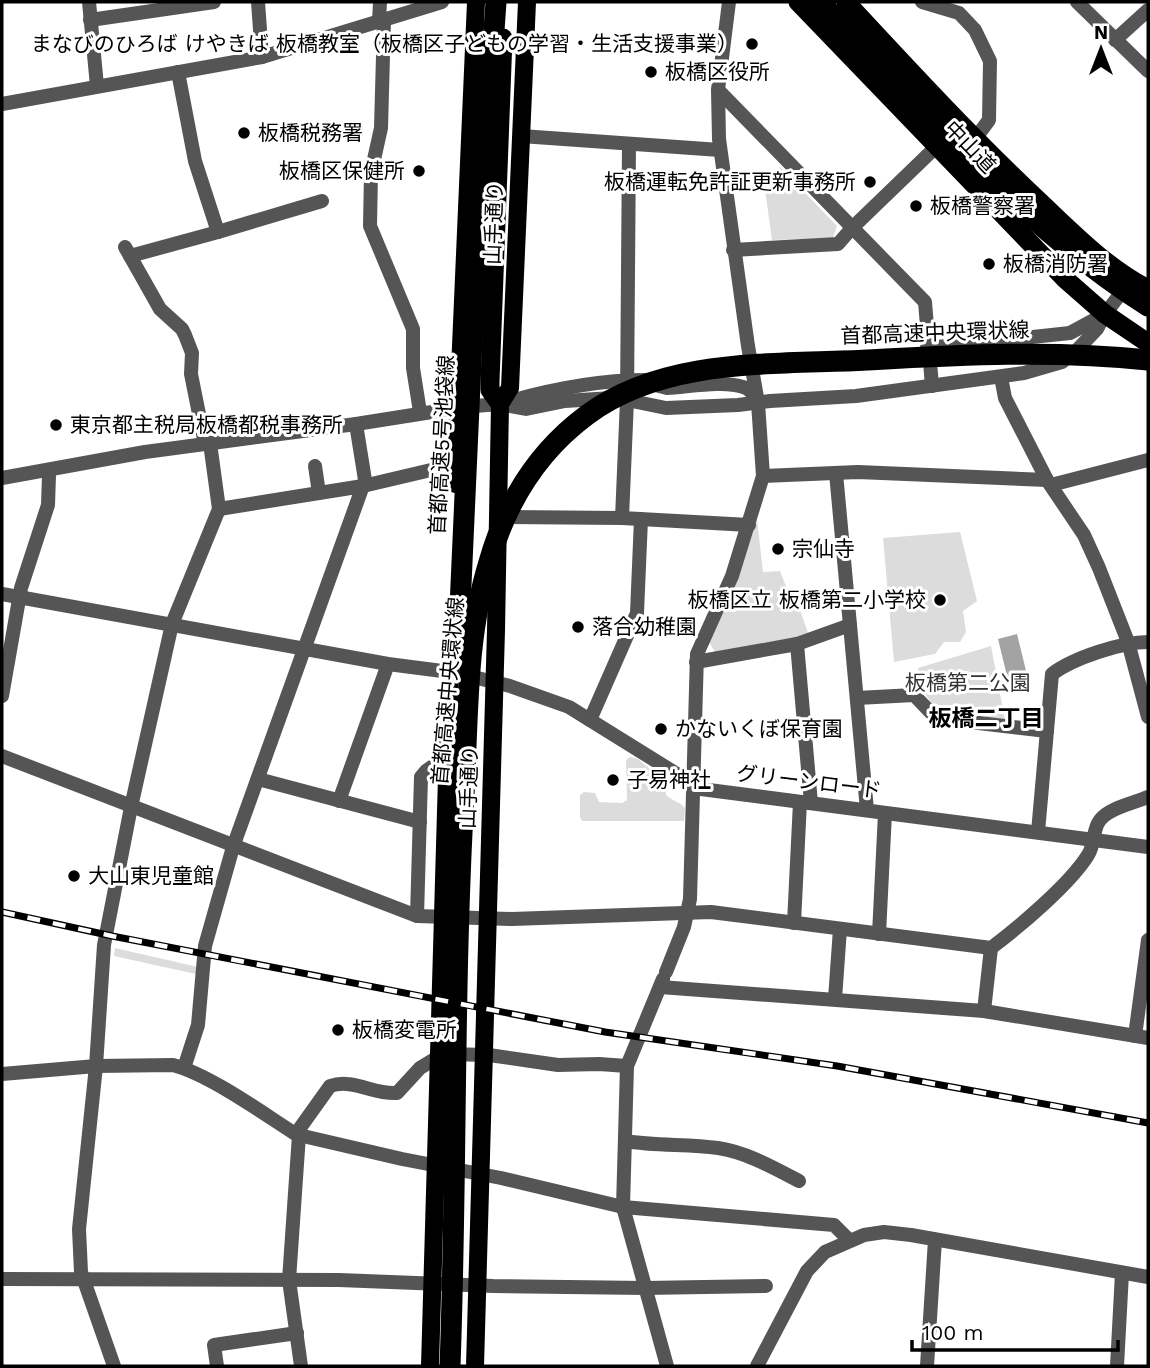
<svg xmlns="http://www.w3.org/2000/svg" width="1150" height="1368" font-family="'Work Sans','Noto Sans JP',sans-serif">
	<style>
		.green { fill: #dcdcdc }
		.water { fill: #a3a3a3 }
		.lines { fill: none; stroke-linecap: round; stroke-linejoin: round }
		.minor { stroke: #555; stroke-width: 14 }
		.tertiary { stroke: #555; stroke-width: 14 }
		.primary { stroke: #000; stroke-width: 18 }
		.trunk { stroke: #000; stroke-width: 19 }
		.motorway { stroke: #000; stroke-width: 21 }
		.rail-casing { stroke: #000; stroke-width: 7 }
		.rail { stroke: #fff; stroke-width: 4.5; stroke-dasharray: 13; stroke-linecap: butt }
		.poi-dot { fill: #000; stroke: #fff; stroke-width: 2.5 }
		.labels { text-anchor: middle; stroke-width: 6; stroke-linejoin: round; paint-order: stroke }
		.poi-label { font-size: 21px; fill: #000; stroke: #fff; text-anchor: start }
		.street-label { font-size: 21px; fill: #000; stroke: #fff }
		.park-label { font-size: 21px; fill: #333; stroke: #fff }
		.neighbourhood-label { font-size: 23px; font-weight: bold; fill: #000; stroke: #fff }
	</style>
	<rect width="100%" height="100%" fill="#fff"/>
	<g class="green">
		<path d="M780,167L837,226L833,238L772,240L764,182Z"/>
		<path d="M757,519L763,572L780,571L789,594L794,593L808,633L793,639L715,652L709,642L736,584Z"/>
		<path d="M960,532L977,601L963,611L966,632L960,642H944L935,654L894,662L883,538Z"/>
		<path d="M991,646L1005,720L934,707L920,686L918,668Z"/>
		<path d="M630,757L638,759L665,782L666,795C673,801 680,802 685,808L684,821H582L580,817V795L584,792L595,793L599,802L622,803L627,800L626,760Z"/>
		<path d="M115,948L198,967L196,974L114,956Z"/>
	</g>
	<path class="water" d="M1017,634L1029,683L1010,688L998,639Z"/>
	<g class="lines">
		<g class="minor">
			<path d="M89,2L97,86"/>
			<path d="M258,2L262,57"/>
			<path d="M922,2L959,13L975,30L990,61L989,120L975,139"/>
			<path d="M1077,2L1148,71"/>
			<path d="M90,20L214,2"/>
			<path d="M384,20L381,128L371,173L370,226L413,329V368L420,412"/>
			<path d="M379,22L380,2"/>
			<path d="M1115,40L1148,10"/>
			<path d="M178,72L195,161L218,232"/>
			<path d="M718,90L925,302L932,386"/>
			<path d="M2,104L262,57L442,2"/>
			<path d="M125,247L160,309L182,329L185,335L192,353L191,374L205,444"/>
			<path d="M733,250L838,244L852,228L937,146"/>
			<path d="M130,256L218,232L322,201"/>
			<path d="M927,348L1070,333L1105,314"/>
			<path d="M1001,377L1005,398L1047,480L1084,535L1099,568L1128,642L1148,717"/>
			<path d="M659,386L667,388C688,387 724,380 743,387C751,389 754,396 758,403"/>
			<path d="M627,400L666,408L738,405L770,401L856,396L1024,373L1062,362L1076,351L1097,329L1105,314"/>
			<path d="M500,404C547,390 597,380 646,380"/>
			<path d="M315,466L319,493"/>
			<path d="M836,473L867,810"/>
			<path d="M763,476L858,472L1047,480"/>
			<path d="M2,478L145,452L356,424L457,408"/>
			<path d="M1051,485L1148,460"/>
			<path d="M219,509L363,486L431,470"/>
			<path d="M499,517L622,518L749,525"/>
			<path d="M622,518L627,400L629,144"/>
			<path d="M2,594L388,664L450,672"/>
			<path d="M797,644L811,803"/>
			<path d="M696,662L797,644L850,625"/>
			<path d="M857,698L914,695L936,718L1047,731"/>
			<path d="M590,720L637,613L641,519"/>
			<path d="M447,756L426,771L421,777L417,916L512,919L711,912L991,948C1019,927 1070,884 1088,855C1095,845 1092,830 1100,820C1109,808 1134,803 1148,797"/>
			<path d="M258,779L420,822"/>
			<path d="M339,801L388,664"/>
			<path d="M1038,832L1052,674C1073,658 1122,642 1148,642"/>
			<path d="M794,923L800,802"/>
			<path d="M879,934L885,813"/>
			<path d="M663,979L627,1066L623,1207L667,1366"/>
			<path d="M660,987L984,1011L1148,1038"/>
			<path d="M835,999L840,929"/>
			<path d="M984,1011L991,948"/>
			<path d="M1135,1036L1148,940"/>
			<path d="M184,1068L198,1025L205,946L233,847L365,480L356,424"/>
			<path d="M2,1074L96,1066L173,1065C210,1075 261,1112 294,1133L303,1136L402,1159L501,1178L623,1207L834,1225L849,1240"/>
			<path d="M625,1141C656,1146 687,1144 718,1148C746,1152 774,1168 799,1181"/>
			<path d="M2,1279L339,1280L493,1286L645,1288L766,1286"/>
			<path d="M114,1366L81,1272L79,1229L96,1066L104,945L131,807L172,624L219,509L210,443"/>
			<path d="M217,1366L214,1345L297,1333"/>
			<path d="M301,1366L289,1280L299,1135L300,1128L330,1086C353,1078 374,1095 397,1093L420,1068L443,1054L489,1055L558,1065L599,1064L627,1066"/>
			<path d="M757,1366L807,1271L825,1252L864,1235L884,1232L911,1235L1148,1277"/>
			<path d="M927,1366L935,1240"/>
			<path d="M1117,1366L1122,1273"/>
		</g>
		<g class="tertiary">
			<path d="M521,136L720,150"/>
			<path d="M1105,314L1128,284"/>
			<path d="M462,407L500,404L526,409L565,401L612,398"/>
			<path d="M461,674L510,686L569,707L701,789L1148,847"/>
			<path d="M2,696L21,588L48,505L49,475"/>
			<path d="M2,756L417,916"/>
			<path d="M666,972L684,927L690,899L697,654L732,576L763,476L758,403L748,346L719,139L718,90L729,2"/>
		</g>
		<g class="primary">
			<path d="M455,484L476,2"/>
			<path d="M430,1366L451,638"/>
			<path d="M475,1366L496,630L500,404L510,388L527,2"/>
		</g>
		<g class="trunk">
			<path d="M798,2L1064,278L1105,314L1148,343"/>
			<path d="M846,2C909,70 972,138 1040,202C1074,234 1107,268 1148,289"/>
			<path d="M500,404L490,390V381L503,38"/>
		</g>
		<g class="motorway">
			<path d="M820,2C923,108 1022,227 1148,306"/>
			<path d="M460,657V607L472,340L496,2"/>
			<path d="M450,1366C457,1176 453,985 464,795C468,718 466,636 489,562C506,503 537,452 587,415C665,357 775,365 867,360C961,355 1054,350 1148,360"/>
		</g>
		<defs>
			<path id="rail" d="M2,912L112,936L605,1032L837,1066L1148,1123"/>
		</defs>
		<use href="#rail" class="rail-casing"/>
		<use href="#rail" class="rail"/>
	</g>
	<g class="poi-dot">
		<circle cx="752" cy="44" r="7"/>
		<circle cx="651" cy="72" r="7"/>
		<circle cx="244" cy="133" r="7"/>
		<circle cx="419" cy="171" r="7"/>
		<circle cx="870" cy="182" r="7"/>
		<circle cx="916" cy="206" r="7"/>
		<circle cx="989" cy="264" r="7"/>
		<circle cx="56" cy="425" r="7"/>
		<circle cx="778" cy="549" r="7"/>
		<circle cx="940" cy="600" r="7"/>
		<circle cx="578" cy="627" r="7"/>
		<circle cx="661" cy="729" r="7"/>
		<circle cx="613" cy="780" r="7"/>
		<circle cx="74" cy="876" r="7"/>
		<circle cx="338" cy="1030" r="7"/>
	</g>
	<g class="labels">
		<g class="poi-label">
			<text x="738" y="51" text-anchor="end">まなびのひろば けやきば 板橋教室（板橋区子どもの学習・生活支援事業）</text>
			<text x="665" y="79">板橋区役所</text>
			<text x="258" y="140">板橋税務署</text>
			<text x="405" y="178" text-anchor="end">板橋区保健所</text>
			<text x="856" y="189" text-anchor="end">板橋運転免許証更新事務所</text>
			<text x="930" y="213">板橋警察署</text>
			<text x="1003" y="271">板橋消防署</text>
			<text x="70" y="432">東京都主税局板橋都税事務所</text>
			<text x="792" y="556">宗仙寺</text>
			<text x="926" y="607" text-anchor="end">板橋区立 板橋第二小学校</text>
			<text x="592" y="634">落合幼稚園</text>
			<text x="675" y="736">かないくぼ保育園</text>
			<text x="627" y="787">子易神社</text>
			<text x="88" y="883">大山東児童館</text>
			<text x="352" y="1037">板橋変電所</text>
		</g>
		<g class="street-label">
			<text transform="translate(970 147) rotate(46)" y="7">中山道</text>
			<text transform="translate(494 223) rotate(-88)" y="7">山手通り</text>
			<text transform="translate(935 333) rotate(-2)" y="7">首都高速中央環状線</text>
			<text transform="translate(442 445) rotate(-87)" y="7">首都高速5号池袋線</text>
			<text transform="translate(448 691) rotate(-85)" y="7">首都高速中央環状線</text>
			<text transform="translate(809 782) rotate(7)" y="7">グリーンロード</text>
			<text transform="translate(469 787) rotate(-88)" y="7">山手通り</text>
		</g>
		<g class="park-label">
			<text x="968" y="690">板橋第二公園</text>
		</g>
		<g class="neighbourhood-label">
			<text x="986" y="726">板橋二丁目</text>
		</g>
	</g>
	<rect width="1150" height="1368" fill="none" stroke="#000000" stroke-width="7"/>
	<g transform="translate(1101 49)" stroke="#ffffff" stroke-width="5" paint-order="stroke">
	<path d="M0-5L12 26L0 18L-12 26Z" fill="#000000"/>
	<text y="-10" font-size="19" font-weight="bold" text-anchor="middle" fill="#000000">N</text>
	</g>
	<path d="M912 1340v10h206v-10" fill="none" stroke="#000000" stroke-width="3.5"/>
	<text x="922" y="1340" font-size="21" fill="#000000" stroke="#ffffff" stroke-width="5" paint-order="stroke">100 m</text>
</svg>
